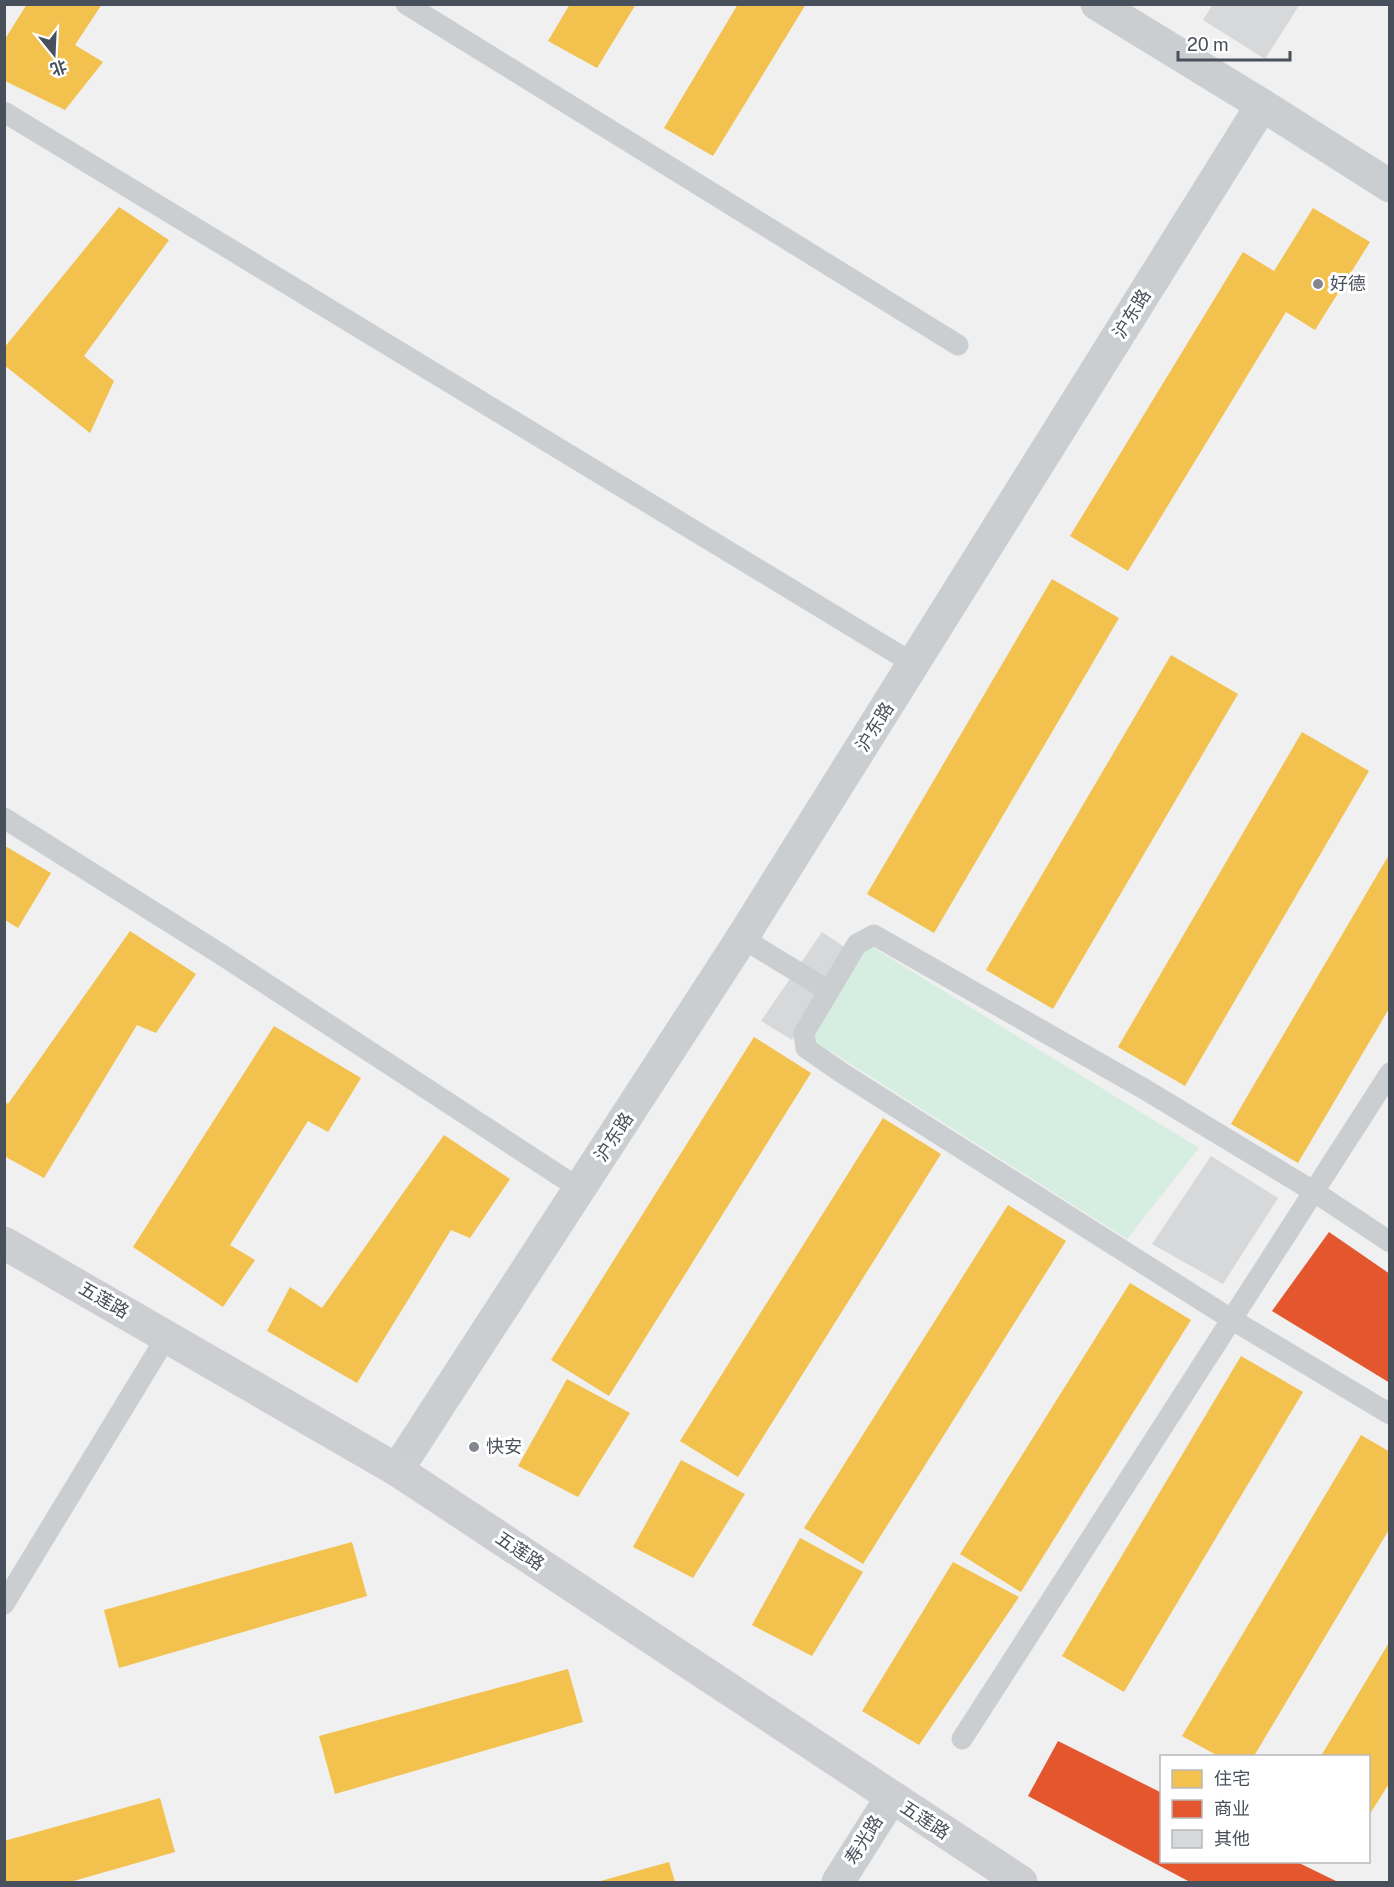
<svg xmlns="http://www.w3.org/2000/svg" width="1394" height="1887" font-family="'Public Sans','Noto Sans SC',sans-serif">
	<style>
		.green { fill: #d6eee1 }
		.homes { fill: #f2c14e }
		.shops { fill: #e4572e }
		.building { fill: #d7d8da }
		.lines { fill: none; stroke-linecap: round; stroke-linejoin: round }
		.lane { stroke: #cbced1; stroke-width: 21 }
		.street { stroke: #cbced1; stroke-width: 33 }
		.secondary { stroke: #ccced1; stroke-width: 33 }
		.poi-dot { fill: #83888f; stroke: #fff; stroke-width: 2 }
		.labels { text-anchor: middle; stroke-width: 6; stroke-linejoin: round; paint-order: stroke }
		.poi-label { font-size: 18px; fill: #48505b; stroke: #fff; text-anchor: start }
		.street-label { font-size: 18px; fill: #48505b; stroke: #fff }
	</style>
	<rect width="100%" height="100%" fill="#f0f0f0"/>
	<path class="green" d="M869,945L1199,1148L1127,1239L811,1039Z"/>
	<g class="homes">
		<path d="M27,4H102L75,45L103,62L65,110L5,81V39Z"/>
		<path d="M570,4H636L597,68L548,41Z"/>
		<path d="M738,4H806L713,156L664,128Z"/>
		<path d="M119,207L169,240L84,356L114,381L90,433L4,365V348Z"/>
		<path d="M1313,208L1370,242L1315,330L1286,312L1128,571L1070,536L1243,252L1274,271Z"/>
		<path d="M1052,579L1119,618L934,933L867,894Z"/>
		<path d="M1171,655L1238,694L1053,1009L986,970Z"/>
		<path d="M1302,732L1369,771L1185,1086L1118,1047Z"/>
		<path d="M5,846L51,873L18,928L5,920Z"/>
		<path d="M1390,853V1007L1298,1163L1231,1124Z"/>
		<path d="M130,931L196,974L156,1033L137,1025L44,1178L4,1156V1101L8,1104Z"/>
		<path d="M274,1026L361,1078L328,1132L308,1121L230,1245L255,1260L223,1307L133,1247Z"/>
		<path d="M754,1037L811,1073L609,1396L551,1360Z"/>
		<path d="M883,1118L941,1154L738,1477L680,1441Z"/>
		<path d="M444,1135L510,1179L470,1238L451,1230L357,1383L267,1331L290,1287L322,1308Z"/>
		<path d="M1008,1205L1066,1241L863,1564L804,1528Z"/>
		<path d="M1130,1283L1191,1320L1021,1592L960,1554Z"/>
		<path d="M1241,1356L1303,1392L1124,1692L1062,1656Z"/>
		<path d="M567,1379L630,1413L578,1497L518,1466Z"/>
		<path d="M1361,1435L1390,1452V1528L1254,1756H1218L1182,1736Z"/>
		<path d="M681,1460L745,1494L693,1578L633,1547Z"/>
		<path d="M800,1538L863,1572L812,1656L752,1625Z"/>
		<path d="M352,1542L367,1596L119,1668L104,1610Z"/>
		<path d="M953,1562L1019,1597L919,1745L862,1711Z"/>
		<path d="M1390,1641V1782L1368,1817V1756H1321Z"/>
		<path d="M568,1669L583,1722L335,1794L319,1736Z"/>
		<path d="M160,1798L175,1852L70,1882H4V1841Z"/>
		<path d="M669,1862L675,1882H597Z"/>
	</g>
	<g class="shops">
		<path d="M1329,1232L1390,1274V1383L1272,1311Z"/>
		<path d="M1058,1741L1162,1793V1862H1297L1338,1882H1190L1028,1796Z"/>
	</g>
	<g class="building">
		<path d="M1213,4H1300L1265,59L1203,20Z"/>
		<path d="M822,932L846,948L792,1040L761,1021Z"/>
		<path d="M1211,1156L1278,1198L1223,1284L1152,1244Z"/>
	</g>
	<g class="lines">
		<g class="lane">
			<path d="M406,4L958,345"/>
			<path d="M4,112L914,664"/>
			<path d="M4,818L222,955L580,1189"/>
			<path d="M742,938L829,991"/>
			<path d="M1390,1242L1313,1191L1141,1087L874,935L857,944L804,1033L806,1048L842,1073L1231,1319L1390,1414"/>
			<path d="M4,1604L167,1336"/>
			<path d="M962,1739L1390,1073"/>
		</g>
		<g class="street">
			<path d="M1097,4L1262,105L1390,186"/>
			<path d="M397,1470L742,938L1262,105"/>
			<path d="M838,1882L891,1798"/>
		</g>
		<path class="secondary" d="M4,1243L397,1470L1021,1882"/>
	</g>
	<g class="poi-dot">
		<circle cx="1318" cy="284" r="6"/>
		<circle cx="474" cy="1447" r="6"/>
	</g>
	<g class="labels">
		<g class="poi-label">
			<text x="1330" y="290">好德</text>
			<text x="486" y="1453">快安</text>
		</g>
		<g class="street-label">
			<text transform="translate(1132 314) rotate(-58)" y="6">沪东路</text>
			<text transform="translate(875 727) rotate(-58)" y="6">沪东路</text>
			<text transform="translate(614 1137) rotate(-57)" y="6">沪东路</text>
			<text transform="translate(104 1300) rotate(30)" y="6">五莲路</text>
			<text transform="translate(520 1551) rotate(34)" y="6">五莲路</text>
			<text transform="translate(925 1820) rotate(33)" y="6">五莲路</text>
			<text transform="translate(864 1840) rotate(-58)" y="6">寿光路</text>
		</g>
	</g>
	<rect width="1394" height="1887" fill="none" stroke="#48505b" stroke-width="12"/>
	<rect x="1160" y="1755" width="210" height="108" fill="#ffffff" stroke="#b6b9bd" stroke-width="1.5"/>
	<rect x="1172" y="1770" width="30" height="18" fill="#f2c14e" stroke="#b6b9bd" stroke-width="1.5"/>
	<text x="1214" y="1785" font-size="18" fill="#48505b">住宅</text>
	<rect x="1172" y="1800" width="30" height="18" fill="#e4572e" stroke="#b6b9bd" stroke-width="1.5"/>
	<text x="1214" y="1815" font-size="18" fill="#48505b">商业</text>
	<rect x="1172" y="1830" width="30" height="18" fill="#d7d8da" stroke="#b6b9bd" stroke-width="1.5"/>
	<text x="1214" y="1845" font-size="18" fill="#48505b">其他</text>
	<g transform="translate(54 54) rotate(162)" stroke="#ffffff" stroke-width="4.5" paint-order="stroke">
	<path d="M0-4.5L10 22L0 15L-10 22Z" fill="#48505b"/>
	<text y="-9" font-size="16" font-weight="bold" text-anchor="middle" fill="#48505b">北</text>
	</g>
	<path d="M1178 51v9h112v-9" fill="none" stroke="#48505b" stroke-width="3"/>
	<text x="1187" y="51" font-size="18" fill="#48505b" stroke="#ffffff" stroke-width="4.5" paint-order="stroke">20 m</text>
</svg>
